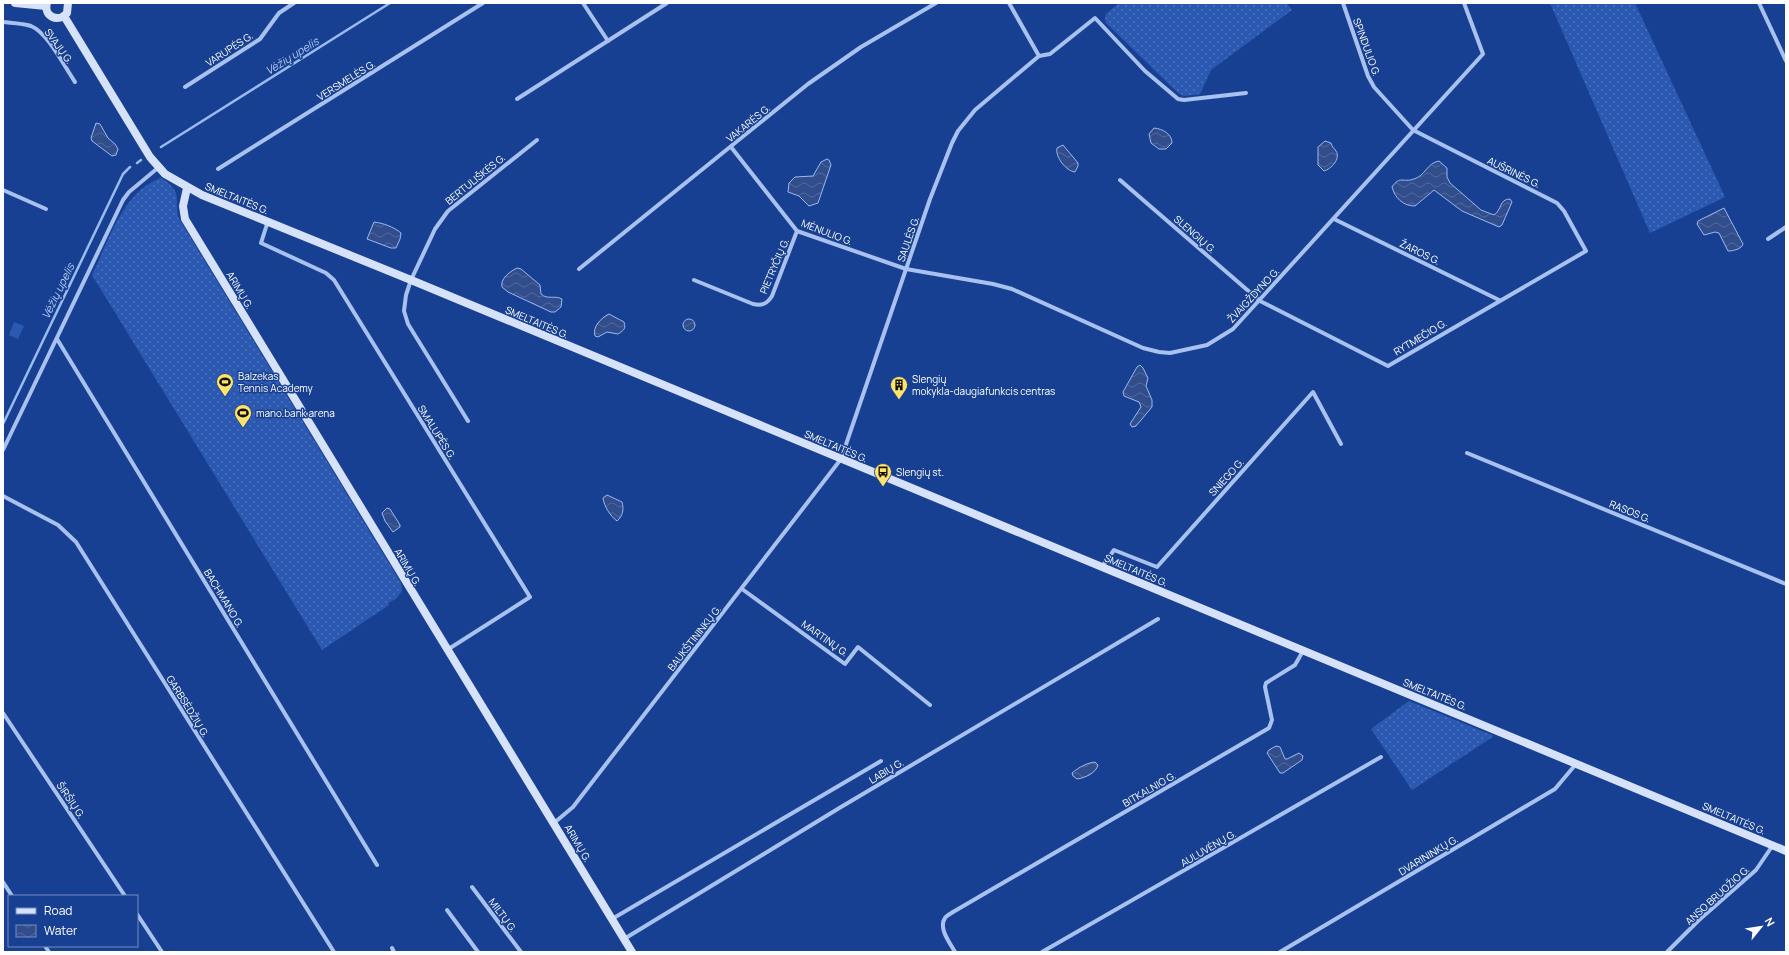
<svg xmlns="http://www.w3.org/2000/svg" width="1789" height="955" font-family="Manrope,sans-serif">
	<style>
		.grass { fill: url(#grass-dots) }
		.pitch { fill: #2b59b1 }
		.water { fill: url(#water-waves); stroke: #9bbaf2 }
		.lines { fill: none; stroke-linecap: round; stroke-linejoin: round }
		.stream { stroke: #9bbaf2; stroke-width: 2.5 }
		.minor { stroke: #a8c1f0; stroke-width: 4 }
		.secondary { stroke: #d6e2fb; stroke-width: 8 }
		.labels { text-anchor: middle; stroke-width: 3; stroke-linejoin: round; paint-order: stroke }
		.street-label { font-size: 10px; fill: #fff; stroke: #184092 }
		.poi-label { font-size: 10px; fill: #fff; stroke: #184092; text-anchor: start }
		.water-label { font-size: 11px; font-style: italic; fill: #b4cbf7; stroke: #184092 }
	</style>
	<defs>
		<pattern id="grass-dots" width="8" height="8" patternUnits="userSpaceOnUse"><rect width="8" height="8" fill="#2b59b1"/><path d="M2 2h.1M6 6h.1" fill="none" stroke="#4b72bd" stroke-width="1.8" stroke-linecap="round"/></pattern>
		<pattern id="water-waves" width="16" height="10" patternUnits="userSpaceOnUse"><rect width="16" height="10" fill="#314d8b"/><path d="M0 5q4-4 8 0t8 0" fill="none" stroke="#50689c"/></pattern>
	</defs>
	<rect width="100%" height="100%" fill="#184092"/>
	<g class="grass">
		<path d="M1119,3H1286L1292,10L1211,70L1200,94L1184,96L1178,93L1106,23L1105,19L1106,14Z"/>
		<path d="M1550,3H1635L1725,197L1650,233Z"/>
		<path d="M161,178C182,191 175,197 178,217L401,583L402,591L396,599L388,603L389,605L322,650L92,275C109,241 123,191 161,178Z"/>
		<path d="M1409,701L1494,736L1412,790L1371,729Z"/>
	</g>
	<path class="pitch" d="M14,322L24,326L18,339L9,335Z"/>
	<g class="water">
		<path d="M96,123L100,124L108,138L115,144L118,149L116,155L112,156L92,141L91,138Z"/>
		<path d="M1154,128C1163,129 1172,134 1172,143L1166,149H1159L1151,143L1149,134Z"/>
		<path d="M1325,141L1331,143C1332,147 1334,148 1336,151C1341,159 1331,169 1324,171L1318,165V147Z"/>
		<path d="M1063,145L1078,163V166L1075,172C1066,171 1055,157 1057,148Z"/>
		<path d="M827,159L829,160L831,165L818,203L809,206L799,196L788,192L789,183L795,177L813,176L821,162Z"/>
		<path d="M1439,161L1447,168V177L1450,183L1481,210L1494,215C1502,210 1499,199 1510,199L1512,202L1502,225L1499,227L1462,211L1434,190L1415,206C1403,206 1395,198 1392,187C1400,175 1403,183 1414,179C1425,176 1427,163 1439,161Z"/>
		<path d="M1724,208L1743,244C1742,249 1733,251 1728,251L1719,233L1715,232L1704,235L1697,224L1698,221Z"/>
		<path d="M374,222C383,223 394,227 401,233L400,239L396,248H391L367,239Z"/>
		<path d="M517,268L521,269L540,285L541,294C547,300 555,295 562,299L561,307L555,312H551L508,292L502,287C500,279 509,272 517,268Z"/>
		<path d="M609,314L624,322C626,329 624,330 618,334L607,332L598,337L595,336C592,327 601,318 609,314Z"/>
		<circle cx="689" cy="325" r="6"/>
		<path d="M1140,365L1143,368L1148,378L1146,386L1152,400V407L1136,426L1132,427L1130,424L1141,407L1139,402L1124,396L1123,392L1137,367Z"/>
		<path d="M607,495L622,502C624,509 623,516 617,521C610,516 604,506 603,498Z"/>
		<path d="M387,508L390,509L400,525V527L393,532L385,521L382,513Z"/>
		<path d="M1276,746L1280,747L1285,759H1287L1299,753L1303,756L1302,760L1283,773H1280L1267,753L1269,750Z"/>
		<path d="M1095,762L1098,765C1096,773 1085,778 1077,779L1073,776L1072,773C1079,767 1087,763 1095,762Z"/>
	</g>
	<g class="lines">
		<g class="stream">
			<path d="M161,147L390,3"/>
			<path d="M137,163L141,160"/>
			<path d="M3,424L123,174L130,167"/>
		</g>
		<g class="minor">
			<path d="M583,3L608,41"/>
			<path d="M1009,3L1039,56"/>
			<path d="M1759,3L1786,61"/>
			<path d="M3,22C12,23 22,23 31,26C48,33 64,66 75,82"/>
			<path d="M1039,56L1050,54L1095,18L1145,71L1178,99L1184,100L1246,93"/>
			<path d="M185,87L260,39L279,13L294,3"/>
			<path d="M517,99L667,3"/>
			<path d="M731,147L797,231L906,269L993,284L1012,289L1143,348L1159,352L1170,353L1207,345L1233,329L1483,54L1464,3"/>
			<path d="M218,169L483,3"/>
			<path d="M1120,180L1260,301L1388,366L1586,251L1564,211L1557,203L1413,130L1374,87L1368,76L1343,3"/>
			<path d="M3,190L46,209"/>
			<path d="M1334,219L1499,300"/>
			<path d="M268,221L261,243L326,273L334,280L530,597L447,650"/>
			<path d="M1768,239L1786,227"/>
			<path d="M579,269L808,84L861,47L936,3"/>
			<path d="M694,280L753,304C762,306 767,304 772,296L797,231"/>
			<path d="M57,339L377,865"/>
			<path d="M468,421L408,324L404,311L406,295L411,280L435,229L448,211L537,140"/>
			<path d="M3,450L123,200L129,192L159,167"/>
			<path d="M1467,453L1786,584"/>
			<path d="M3,496L58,525L76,542L334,952"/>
			<path d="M1102,567L1114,550L1157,567L1313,392L1341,444"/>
			<path d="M742,589L845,664L858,647L930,705"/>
			<path d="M3,713L125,896"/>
			<path d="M554,823L573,807L841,459L930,199L952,143L958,131L975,110L1039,56"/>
			<path d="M3,882L12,896"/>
			<path d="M472,887L521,952"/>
			<path d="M447,910L478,952"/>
			<path d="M137,914L162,952"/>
			<path d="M612,919L881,761"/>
			<path d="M624,939L841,807L1158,619"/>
			<path d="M45,946L49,952"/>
			<path d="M392,948L394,952"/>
			<path d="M955,952C950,943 938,928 945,918C946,916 950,914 953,912L1269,728L1272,720L1265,687L1266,683L1295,665L1303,651"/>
			<path d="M1042,952L1381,757"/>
			<path d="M1280,952L1555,789L1576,764"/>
			<path d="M1667,952L1699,920L1756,870L1773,845"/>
		</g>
		<g class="secondary">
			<path d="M15,3L46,6"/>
			<path d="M47,3C43,17 59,23 67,13L68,3"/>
			<path d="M64,16L150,157L165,174L202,195L411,280L1786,851"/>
			<path d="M187,188L183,206L185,219L632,952"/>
		</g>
	</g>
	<defs>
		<symbol id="stadium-pin" viewBox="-11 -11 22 30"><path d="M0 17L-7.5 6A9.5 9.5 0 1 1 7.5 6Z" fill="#ffe467" stroke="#184092"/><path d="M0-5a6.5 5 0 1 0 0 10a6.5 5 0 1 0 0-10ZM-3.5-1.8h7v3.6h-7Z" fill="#111"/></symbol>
		<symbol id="building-pin" viewBox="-11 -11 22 30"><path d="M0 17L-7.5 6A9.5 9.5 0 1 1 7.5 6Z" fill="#ffe467" stroke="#184092"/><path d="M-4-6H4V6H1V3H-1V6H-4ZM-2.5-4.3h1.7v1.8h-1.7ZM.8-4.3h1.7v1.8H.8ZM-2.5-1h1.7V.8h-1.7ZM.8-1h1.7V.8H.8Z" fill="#111"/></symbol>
		<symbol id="bus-pin" viewBox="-11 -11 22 30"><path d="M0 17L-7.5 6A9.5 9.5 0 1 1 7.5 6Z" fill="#ffe467" stroke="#184092"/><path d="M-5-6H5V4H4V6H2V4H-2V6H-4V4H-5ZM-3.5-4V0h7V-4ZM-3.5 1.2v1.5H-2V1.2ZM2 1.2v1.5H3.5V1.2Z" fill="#111"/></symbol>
	</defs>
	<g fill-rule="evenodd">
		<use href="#stadium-pin" x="215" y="372" width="20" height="27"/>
		<use href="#building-pin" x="889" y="375" width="20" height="27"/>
		<use href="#stadium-pin" x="233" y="403" width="20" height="27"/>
		<use href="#bus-pin" x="873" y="462" width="20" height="27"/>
	</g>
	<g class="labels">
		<g class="street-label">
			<text transform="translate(59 46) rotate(54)" y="4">SVAJŲ G.</text>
			<text transform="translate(1367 47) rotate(70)" y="4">SPINDULIO G.</text>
			<text transform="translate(229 49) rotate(-33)" y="4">VARUPĖS G.</text>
			<text transform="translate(346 80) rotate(-32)" y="4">VERSMELĖS G.</text>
			<text transform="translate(748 123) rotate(-39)" y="4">VAKARĖS G.</text>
			<text transform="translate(1514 172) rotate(26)" y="4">AUŠRINĖS G.</text>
			<text transform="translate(475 179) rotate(-39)" y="4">BERTULIŠKĖS G.</text>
			<text transform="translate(237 198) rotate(22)" y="4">SMELTAITĖS G.</text>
			<text transform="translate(827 232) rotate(21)" y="4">MĖNULIO G.</text>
			<text transform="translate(1195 234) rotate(41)" y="4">SLENGIŲ G.</text>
			<text transform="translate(908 239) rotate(-71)" y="4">SAULĖS G.</text>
			<text transform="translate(1420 252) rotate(26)" y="4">ŽAROS G.</text>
			<text transform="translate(774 266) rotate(-67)" y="4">PIETRYČIŲ G.</text>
			<text transform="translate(240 290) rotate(59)" y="4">ARIMŲ G.</text>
			<text transform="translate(1253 295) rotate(-47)" y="4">ŽVAIGŽDYNO G.</text>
			<text transform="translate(537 322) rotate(23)" y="4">SMELTAITĖS G.</text>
			<text transform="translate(1420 337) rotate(-31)" y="4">RYTMEČIO G.</text>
			<text transform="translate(437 432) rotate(58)" y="4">SMALUPĖS G.</text>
			<text transform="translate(836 446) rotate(23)" y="4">SMELTAITĖS G.</text>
			<text transform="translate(1226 477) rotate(-48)" y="4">SNIEGO G.</text>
			<text transform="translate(1630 511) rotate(22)" y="4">RASOS G.</text>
			<text transform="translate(408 567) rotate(59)" y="4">ARIMŲ G.</text>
			<text transform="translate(1136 570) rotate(23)" y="4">SMELTAITĖS G.</text>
			<text transform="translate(224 598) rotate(59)" y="4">BACHMANO G.</text>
			<text transform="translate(694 638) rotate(-52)" y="4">BAUKŠTININKŲ G.</text>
			<text transform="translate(825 638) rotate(35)" y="4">MARTINŲ G.</text>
			<text transform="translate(1435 694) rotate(22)" y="4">SMELTAITĖS G.</text>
			<text transform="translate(188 706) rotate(58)" y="4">GARBSĖDŽIŲ G.</text>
			<text transform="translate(886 771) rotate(-31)" y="4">LABIŲ G.</text>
			<text transform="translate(1149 789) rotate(-30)" y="4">BITKALNIO G.</text>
			<text transform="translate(71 800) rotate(56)" y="4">ŠIRŠIŲ G.</text>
			<text transform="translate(1734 818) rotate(23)" y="4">SMELTAITĖS G.</text>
			<text transform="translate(578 843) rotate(59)" y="4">ARIMŲ G.</text>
			<text transform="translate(1208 848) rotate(-30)" y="4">AULUVĖNŲ G.</text>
			<text transform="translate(1428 855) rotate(-31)" y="4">DVARININKŲ G.</text>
			<text transform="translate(1717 895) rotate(-42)" y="4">ANSO BRUOŽIO G.</text>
			<text transform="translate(503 915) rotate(53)" y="4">MILTŲ G.</text>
		</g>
		<g class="poi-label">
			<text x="238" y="380">Balzekas<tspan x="238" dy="12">Tennis Academy</tspan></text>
			<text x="912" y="383">Slengių<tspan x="912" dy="12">mokykla-daugiafunkcis centras</tspan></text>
			<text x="256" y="417">mano.bank arena</text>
			<text x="896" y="476">Slengių st.</text>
		</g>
		<g class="water-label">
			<text transform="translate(292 56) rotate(-32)" y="4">Vėžių upelis</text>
			<text transform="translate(58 291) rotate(-64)" y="4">Vėžių upelis</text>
		</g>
	</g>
	<rect width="1789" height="955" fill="none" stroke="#ffffff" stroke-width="8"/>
	<rect x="8" y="895" width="130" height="52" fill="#184092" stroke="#748cbe"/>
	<rect x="16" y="908" width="20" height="6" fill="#d6e2fb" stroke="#748cbe"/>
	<text x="44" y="915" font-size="12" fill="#ffffff">Road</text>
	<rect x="16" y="925" width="20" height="12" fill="url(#water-waves)" stroke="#748cbe"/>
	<text x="44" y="935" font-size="12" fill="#ffffff">Water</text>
	<g transform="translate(1761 927) rotate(60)" stroke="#184092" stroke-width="3" paint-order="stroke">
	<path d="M0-3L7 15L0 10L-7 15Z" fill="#ffffff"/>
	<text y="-6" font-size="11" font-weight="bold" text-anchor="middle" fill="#ffffff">N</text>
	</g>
</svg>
